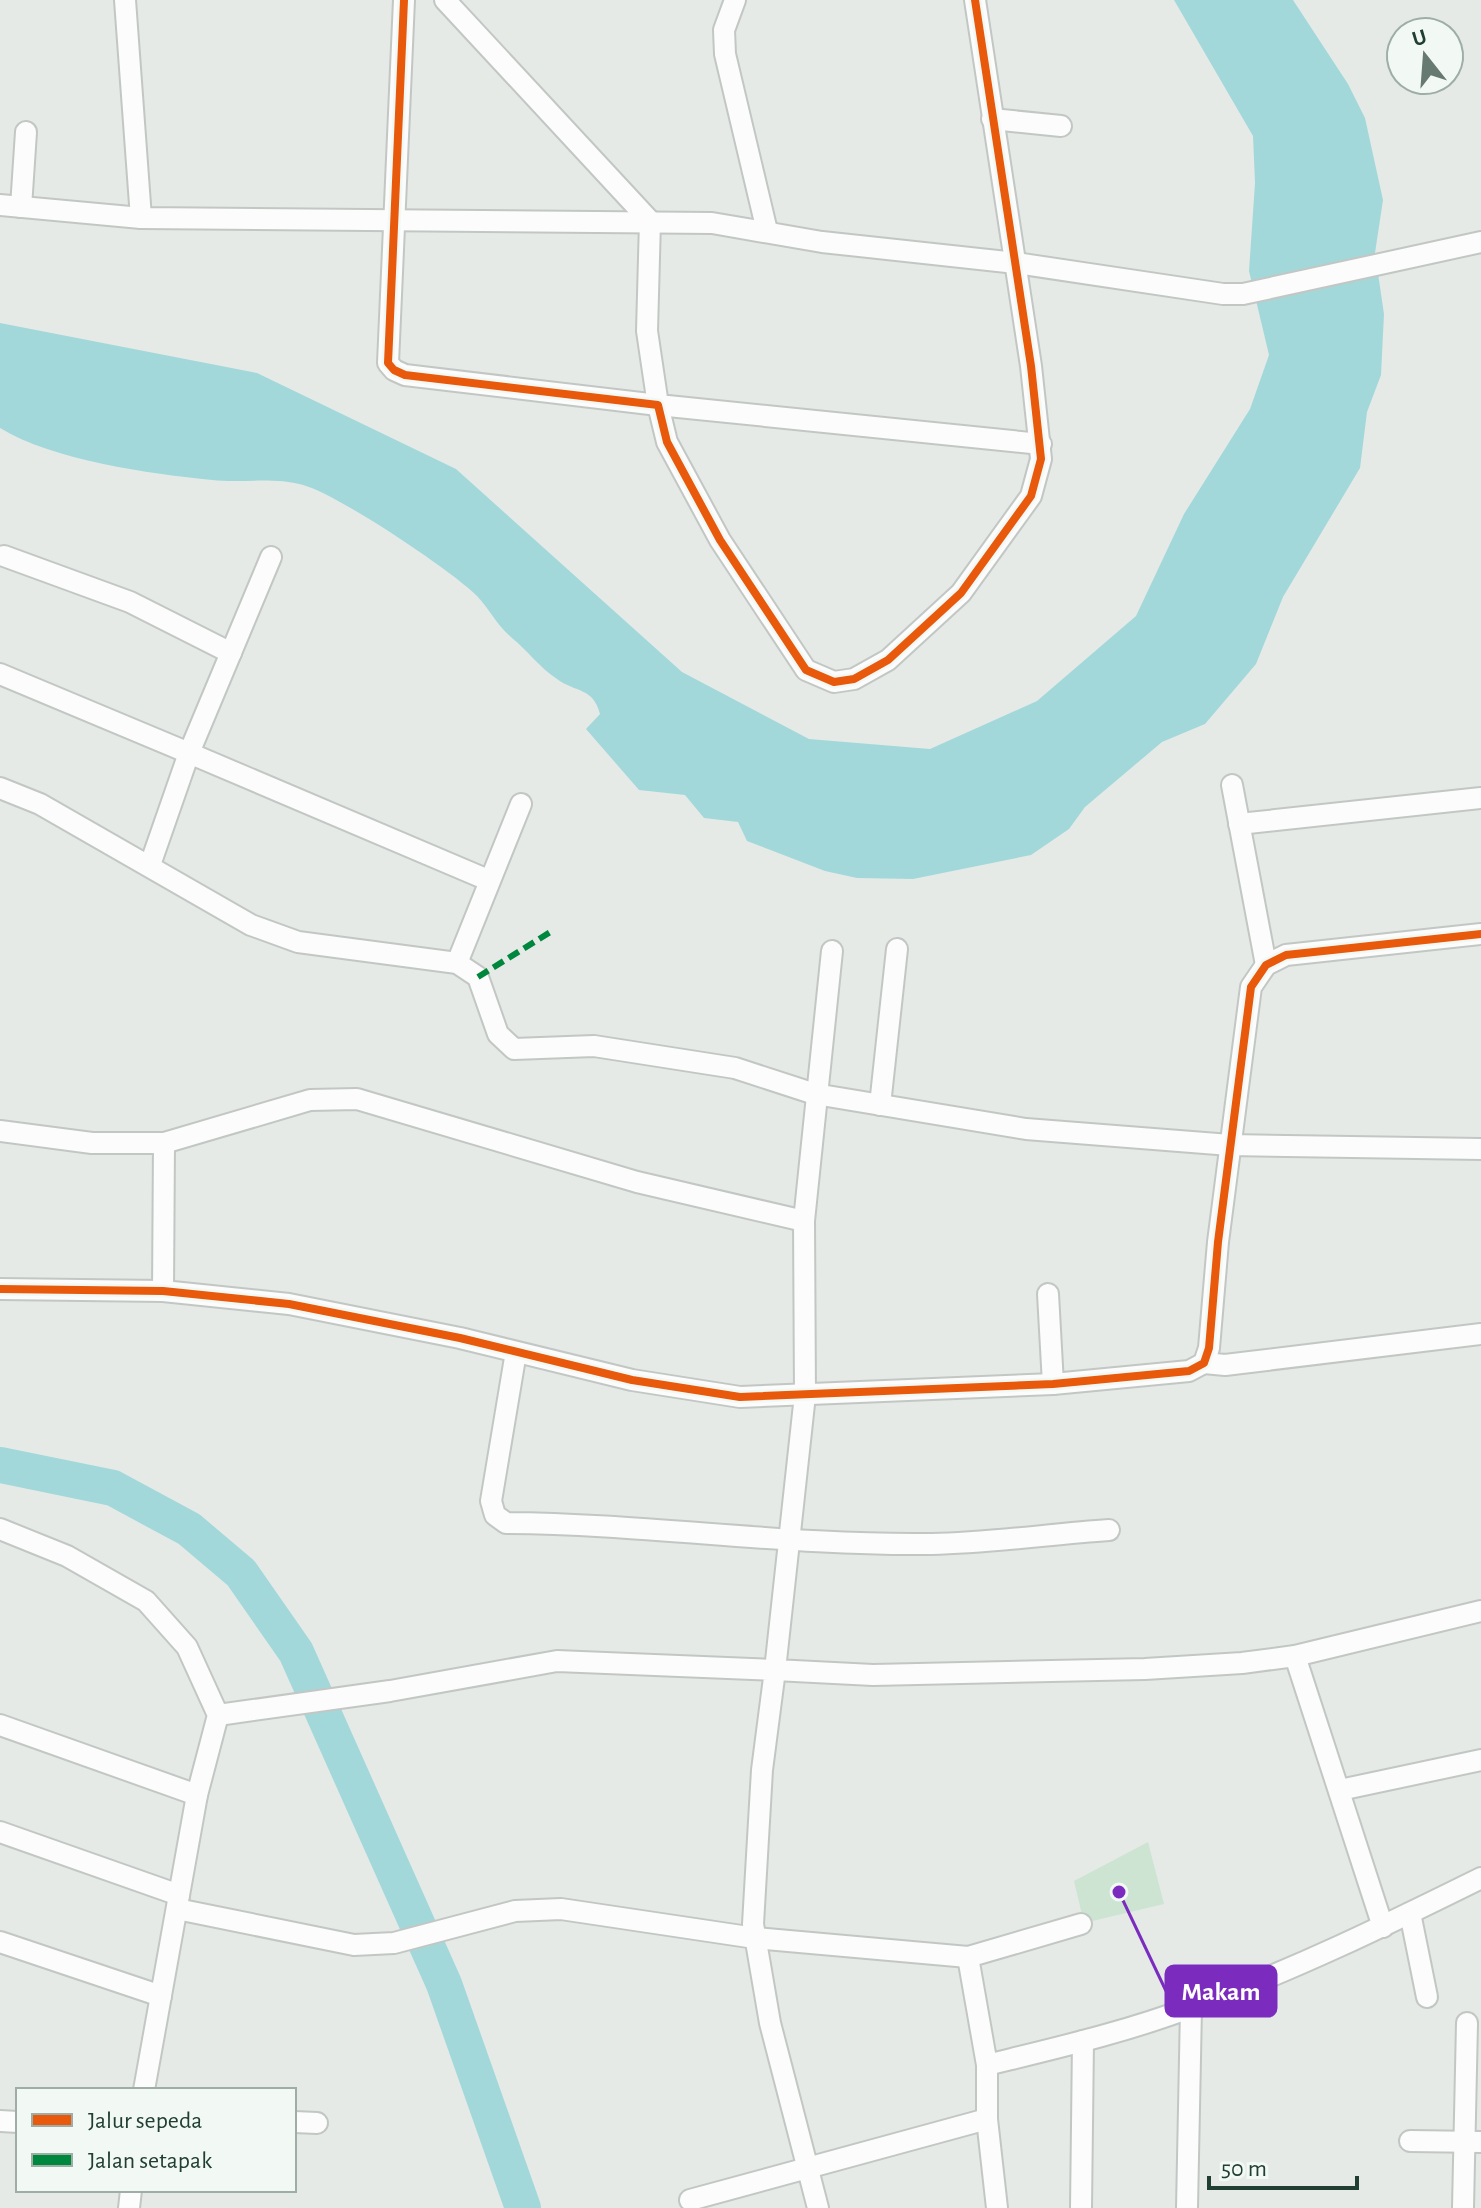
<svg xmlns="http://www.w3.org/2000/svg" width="1481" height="2208" font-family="'Alegreya Sans',sans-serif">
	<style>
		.green { fill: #cde4d2 }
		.water { fill: #a3d8da }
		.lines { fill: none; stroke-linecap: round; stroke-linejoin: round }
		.river { stroke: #a3d8da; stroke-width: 36 }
		.minor-casing { stroke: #c2c7c4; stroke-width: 24 }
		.minor { stroke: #fbfcfb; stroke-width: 20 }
		.quiet { stroke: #00873e; stroke-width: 6; stroke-dasharray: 12 6; stroke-linecap: butt }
		.cycleway-casing { stroke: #f2f9f5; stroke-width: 13 }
		.cycleway { stroke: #e8590c; stroke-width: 8 }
		.leader { fill: none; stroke: #7b2cbf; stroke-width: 3 }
		.callout-dot { fill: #7b2cbf; stroke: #f2f9f5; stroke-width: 3 }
		.callout { fill: #7b2cbf; stroke: #7b2cbf; stroke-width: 3 }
		.callout-label { font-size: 26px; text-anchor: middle; font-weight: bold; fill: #fff }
	</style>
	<rect width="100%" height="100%" fill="#e5eae7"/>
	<path class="green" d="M1148,1842L1164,1904L1084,1923L1074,1881Z"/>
	<path class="water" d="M1174,0H1293L1348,84L1365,118L1383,200L1375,253L1384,314L1381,375L1367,412L1360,468L1283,597L1256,664L1205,724L1162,742L1085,807L1069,829L1031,855L913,879L857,878L825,871L747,841L738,822L704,818L685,795L639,790L586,729L600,714C593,687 576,693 557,679C540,668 527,650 512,638C496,624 490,610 477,596C451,570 337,494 303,485C275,477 241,483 212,480C150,474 52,460 0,428V323L257,373L456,469L682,672L809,739L930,749L1037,701L1136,616L1184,514L1250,409L1269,355L1249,271L1255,183L1253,136Z"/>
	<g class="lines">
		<path class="river" d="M0,1465L113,1488L189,1529L241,1573L296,1652L444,1984L523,2208"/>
		<defs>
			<g id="minor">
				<path d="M125,0L141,218"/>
				<path d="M404,0L388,363L394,370L405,375L658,405L667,442L720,540L806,670L834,682L854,679L888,660L961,593L1031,496L1041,459L1031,366L975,0"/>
				<path d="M445,0L650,221L647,331L658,405L1041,444"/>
				<path d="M735,0L724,30L725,54L767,231"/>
				<path d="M992,119L1061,126"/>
				<path d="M0,205L141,218L712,223L822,242L1016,263L1223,294H1243L1481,242"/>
				<path d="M21,207L26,132"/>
				<path d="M4,556L130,602L231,653"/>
				<path d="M0,674L189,753L271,557"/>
				<path d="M1232,785L1266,965"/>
				<path d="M0,788L40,804L251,925L298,942L457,963L478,977L498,1034L514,1049L594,1046L735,1068L815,1094L1026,1129L1230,1145L1481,1149"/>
				<path d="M1239,824L1481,798"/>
				<path d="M150,865L189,753L488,880"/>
				<path d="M832,951L804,1221L805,1395L775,1670L873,1675L1145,1669L1242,1663L1295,1656L1481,1611"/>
				<path d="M457,963L521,804"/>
				<path d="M880,1105L897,949"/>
				<path d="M0,1131L92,1143H164L310,1100L357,1099L637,1182L804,1221"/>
				<path d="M0,1289L163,1291L289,1304L460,1338L632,1380L740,1397L1053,1384L1189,1371L1204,1363L1209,1348L1218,1242L1251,987L1266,965L1286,955L1481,934"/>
				<path d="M163,1291L164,1143"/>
				<path d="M1048,1294L1053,1384"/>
				<path d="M516,1352L491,1501L495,1515L506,1523C648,1524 790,1546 932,1544C991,1543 1050,1534 1109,1530"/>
				<path d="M1204,1363L1225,1365L1481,1334"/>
				<path d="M0,1529L67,1556L146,1601L187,1647L218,1715L197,1795L144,2090"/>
				<path d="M1295,1656L1383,1927"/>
				<path d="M218,1715L390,1691L557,1661L775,1670L762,1770L753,1924L770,2023L818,2208"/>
				<path d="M0,1725L197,1795"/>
				<path d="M1340,1790L1481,1760"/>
				<path d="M0,1832L179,1895"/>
				<path d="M177,1909L354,1945L394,1943L515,1911L561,1909L755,1938L968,1957"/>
				<path d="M1410,1913L1427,1997"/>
				<path d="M1081,1924L968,1957L987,2065C1056,2048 1126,2032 1192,2007C1292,1971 1386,1925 1481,1878"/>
				<path d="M0,1942L161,1996"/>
				<path d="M987,2065V2119L997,2208"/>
				<path d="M0,2121L18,2122"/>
				<path d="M294,2122L317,2123"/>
				<path d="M1410,2141L1481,2142"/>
				<path d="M690,2200L987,2119"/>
				<path d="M129,2208L131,2190"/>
				<path d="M1081,2208L1083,2041"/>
				<path d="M1187,2208L1191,2008"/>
				<path d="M1463,2208L1467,2023"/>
			</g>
		</defs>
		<use href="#minor" class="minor-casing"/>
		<use href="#minor" class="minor"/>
		<path class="quiet" d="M478,977L552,931"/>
		<defs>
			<g id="cycleway">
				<path d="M404,0L388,363L394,370L405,375L658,405L667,442L720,540L806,670L834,682L854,679L888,660L961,593L1031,496L1041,459L1031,366L975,0"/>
				<path d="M0,1289L163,1291L289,1304L460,1338L632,1380L740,1397L1053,1384L1189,1371L1204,1363L1209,1348L1218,1242L1251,987L1266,965L1286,955L1481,934"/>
			</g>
		</defs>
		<use href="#cycleway" class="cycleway-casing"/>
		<use href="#cycleway" class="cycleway"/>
	</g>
	<path class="leader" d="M1119 1892L1166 1991"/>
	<circle class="callout-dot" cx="1119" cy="1892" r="8"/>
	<rect class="callout" x="1166" y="1966" width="110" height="50" rx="8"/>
	<g class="callout-label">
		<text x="1221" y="2000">Makam</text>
	</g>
	<rect x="16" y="2088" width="280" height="104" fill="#f2f9f5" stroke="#9eaea7" stroke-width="2"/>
	<rect x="32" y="2114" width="40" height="12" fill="#e8590c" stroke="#9eaea7" stroke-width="2"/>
	<text x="88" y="2128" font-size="24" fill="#213e33">Jalur sepeda</text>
	<rect x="32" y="2154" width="40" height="12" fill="#00873e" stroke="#9eaea7" stroke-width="2"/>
	<text x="88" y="2168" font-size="24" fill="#213e33">Jalan setapak</text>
	<g transform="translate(1425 56) rotate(343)"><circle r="38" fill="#f2f9f5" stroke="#9eaea7" stroke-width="2"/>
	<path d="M0-6L14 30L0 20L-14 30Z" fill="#667a72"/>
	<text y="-12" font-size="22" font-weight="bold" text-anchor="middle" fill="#213e33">U</text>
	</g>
	<path d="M1209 2176v12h148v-12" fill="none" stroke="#213e33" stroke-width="4"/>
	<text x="1221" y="2176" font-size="24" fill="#213e33" stroke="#f2f9f5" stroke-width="6" paint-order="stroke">50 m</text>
</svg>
